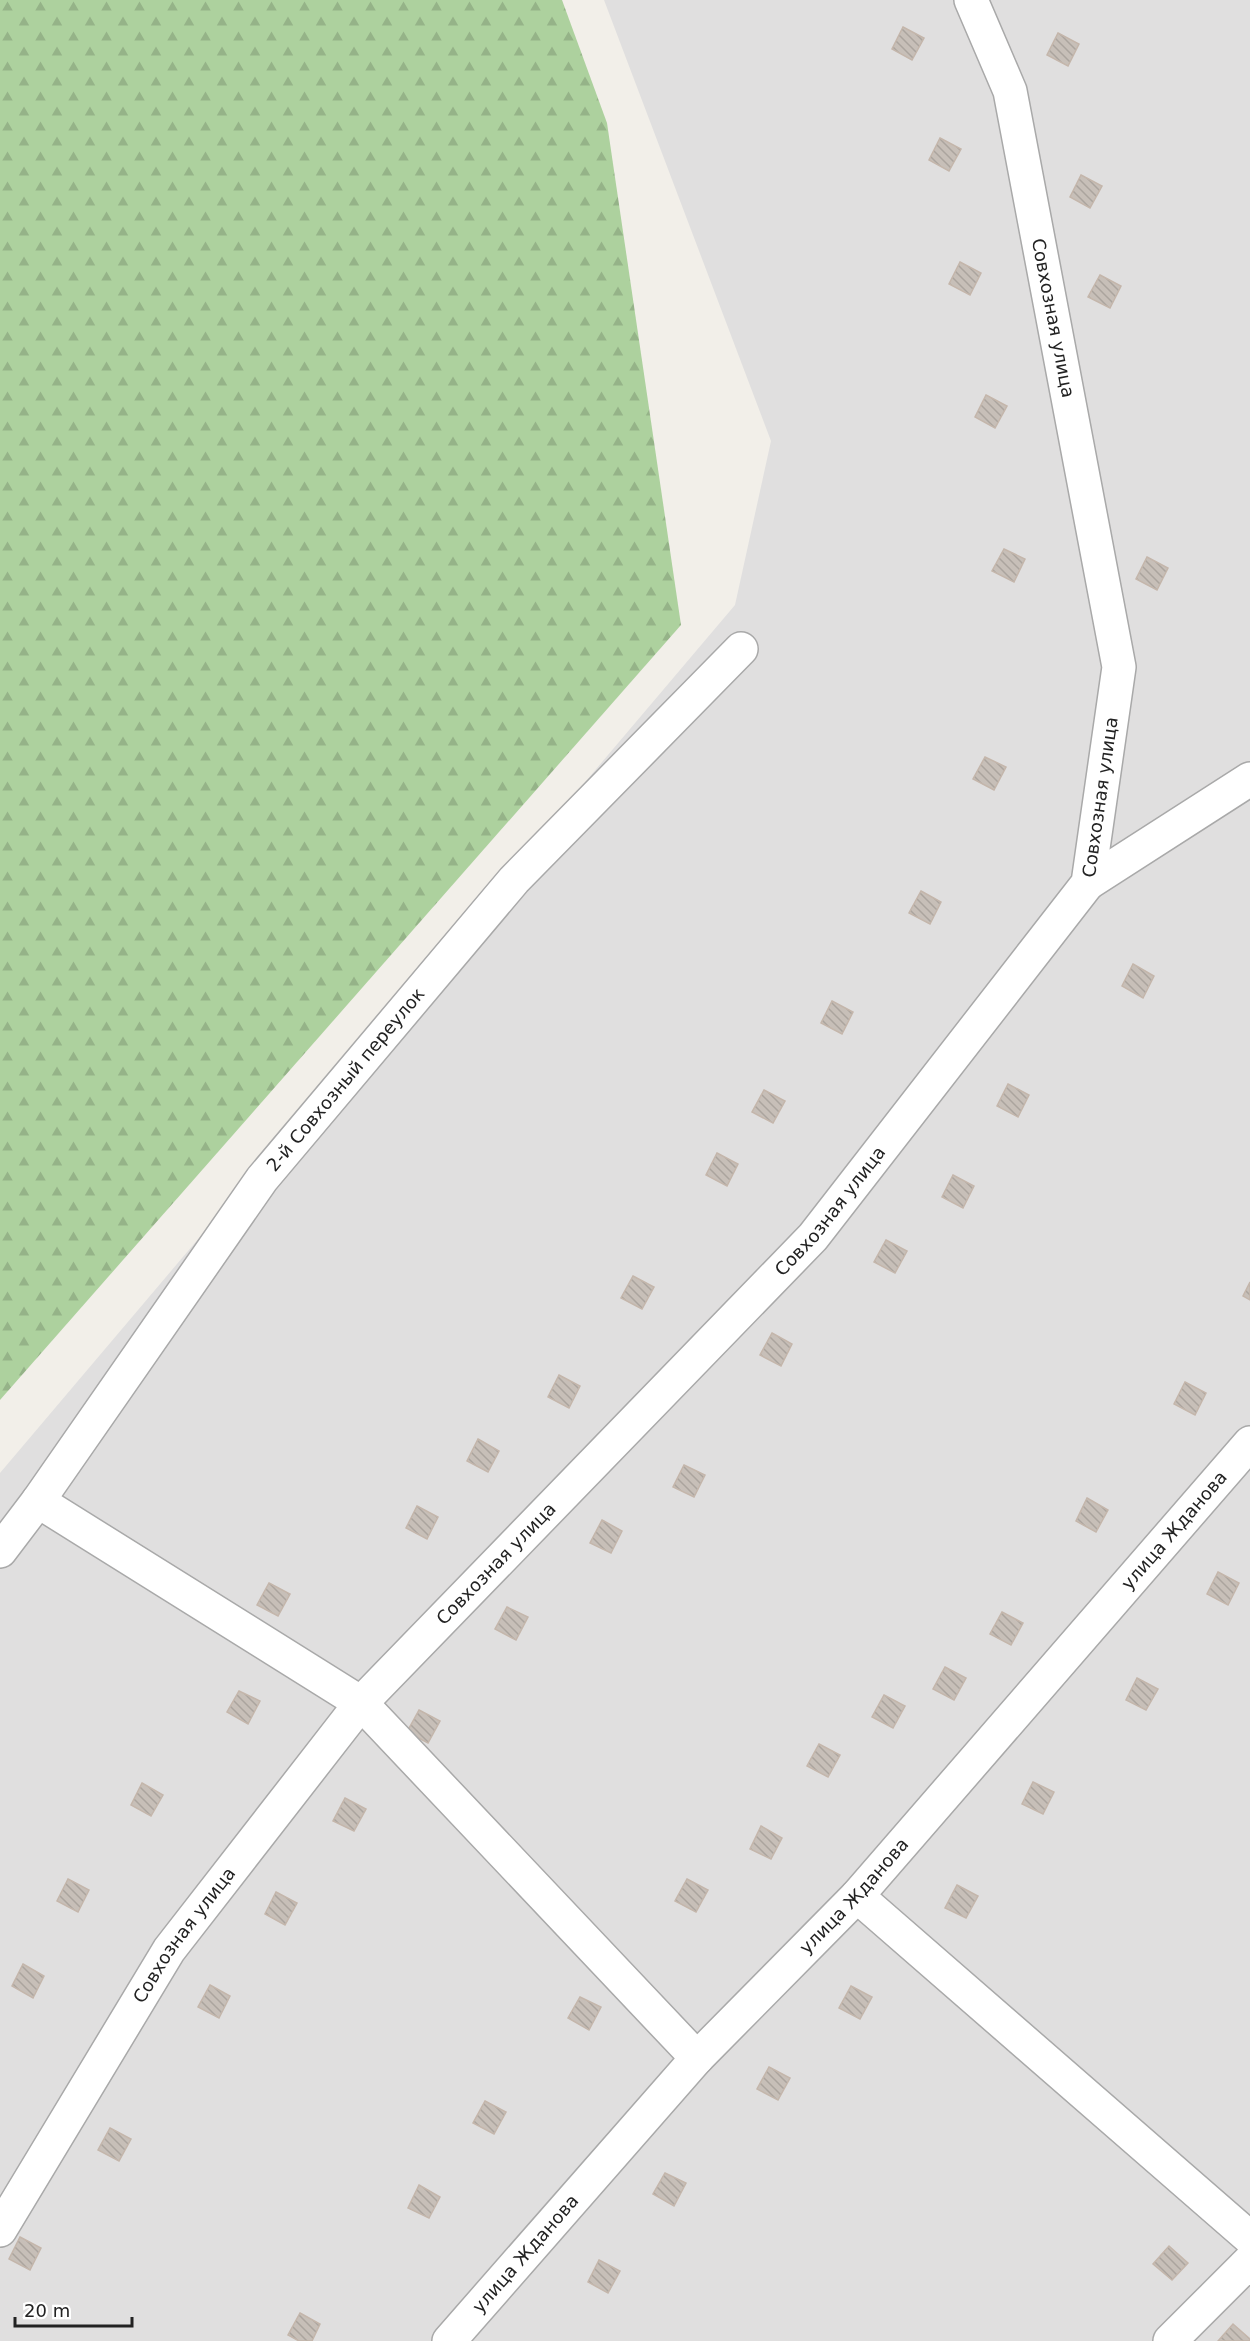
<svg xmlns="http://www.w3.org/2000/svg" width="1250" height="2341" font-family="'DejaVu Sans',sans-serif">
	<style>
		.residential { fill: #e0dfdf }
		.forest { fill: url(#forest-firs) }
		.building { fill: url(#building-back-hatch); stroke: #c4b6ab; stroke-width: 1.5 }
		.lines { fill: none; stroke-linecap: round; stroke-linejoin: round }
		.minor-casing { stroke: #a9a9a9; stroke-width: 36 }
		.minor { stroke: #fff; stroke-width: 33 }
		.labels { text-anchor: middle; stroke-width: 6; stroke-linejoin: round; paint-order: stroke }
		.street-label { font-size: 18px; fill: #222; stroke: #fff }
	</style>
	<defs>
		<pattern id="forest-firs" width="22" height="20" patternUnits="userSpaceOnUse" patternTransform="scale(1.5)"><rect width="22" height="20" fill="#add19e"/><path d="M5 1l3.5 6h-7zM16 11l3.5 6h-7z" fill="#95b388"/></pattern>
		<pattern id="building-back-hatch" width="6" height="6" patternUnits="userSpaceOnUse" patternTransform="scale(1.5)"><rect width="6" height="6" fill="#c7bfb8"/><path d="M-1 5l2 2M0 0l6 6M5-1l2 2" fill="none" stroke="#aba49e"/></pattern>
	</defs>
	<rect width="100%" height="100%" fill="#f2efe9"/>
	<path class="residential" d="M604,0H1250V2341H0V1473L735,605L771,441Z"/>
	<path class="forest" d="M0,0H562L607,123L681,625L0,1400Z"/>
	<g class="building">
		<path d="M903,27L924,38L912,60L892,49Z"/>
		<path d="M1058,33L1079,44L1068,66L1047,55Z"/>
		<path d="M940,138L961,149L949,171L929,160Z"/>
		<path d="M1081,175L1102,186L1090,208L1070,197Z"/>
		<path d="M960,262L981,273L970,295L949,284Z"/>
		<path d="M1100,275L1121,286L1110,308L1088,297Z"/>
		<path d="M986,395L1007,406L995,428L975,417Z"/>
		<path d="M1004,549L1025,559L1014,582L992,571Z"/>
		<path d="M1147,557L1168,568L1157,590L1136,579Z"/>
		<path d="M985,757L1006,767L994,790L973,779Z"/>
		<path d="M921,891L941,902L930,924L909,913Z"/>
		<path d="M1133,964L1154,976L1143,998L1122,986Z"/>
		<path d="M832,1001L853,1012L842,1034L821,1023Z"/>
		<path d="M1008,1084L1029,1095L1018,1117L997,1106Z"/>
		<path d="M764,1090L785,1101L773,1123L752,1112Z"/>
		<path d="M717,1153L738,1164L727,1186L706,1175Z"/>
		<path d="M953,1175L974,1186L963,1208L942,1197Z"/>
		<path d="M886,1240L907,1251L895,1273L874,1262Z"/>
		<path d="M633,1276L654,1287L642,1309L621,1298Z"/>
		<path d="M1250,1282V1300L1243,1296Z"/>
		<path d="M772,1333L792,1344L781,1366L760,1355Z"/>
		<path d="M559,1375L580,1386L569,1408L548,1397Z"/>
		<path d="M1185,1382L1206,1393L1195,1415L1174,1404Z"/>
		<path d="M478,1439L499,1451L488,1472L467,1461Z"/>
		<path d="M684,1465L705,1475L694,1497L673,1487Z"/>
		<path d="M1087,1498L1108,1510L1096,1532L1076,1521Z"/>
		<path d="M417,1506L438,1517L427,1539L406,1528Z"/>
		<path d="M602,1520L622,1531L611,1553L590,1543Z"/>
		<path d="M1218,1572L1239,1583L1228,1605L1207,1594Z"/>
		<path d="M269,1583L290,1594L278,1616L257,1605Z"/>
		<path d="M507,1607L528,1617L516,1640L495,1629Z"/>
		<path d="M1002,1612L1023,1623L1011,1645L990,1634Z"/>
		<path d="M945,1667L966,1678L954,1700L933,1689Z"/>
		<path d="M1137,1678L1158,1689L1146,1710L1126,1700Z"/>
		<path d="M239,1691L260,1701L248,1724L227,1712Z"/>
		<path d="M884,1695L905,1706L893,1728L872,1717Z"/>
		<path d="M419,1710L440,1721L428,1743L407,1732Z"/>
		<path d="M819,1744L840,1755L828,1777L807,1766Z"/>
		<path d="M1033,1782L1054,1792L1043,1814L1022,1804Z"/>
		<path d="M142,1783L163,1795L151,1816L131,1805Z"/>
		<path d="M345,1798L366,1809L354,1831L333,1821Z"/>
		<path d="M761,1826L782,1838L771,1859L750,1849Z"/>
		<path d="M68,1879L89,1890L78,1912L57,1901Z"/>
		<path d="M687,1879L708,1890L696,1912L675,1901Z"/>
		<path d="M957,1885L978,1896L966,1918L945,1908Z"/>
		<path d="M276,1892L297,1903L285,1925L265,1914Z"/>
		<path d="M23,1964L44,1976L33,1998L12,1986Z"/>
		<path d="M210,1985L230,1996L219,2018L198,2007Z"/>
		<path d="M851,1986L872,1997L860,2019L839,2008Z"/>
		<path d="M580,1997L601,2007L589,2030L568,2018Z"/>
		<path d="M769,2067L790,2078L778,2100L757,2089Z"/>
		<path d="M485,2101L506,2112L494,2134L473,2123Z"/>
		<path d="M110,2128L131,2139L119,2161L98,2150Z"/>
		<path d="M665,2173L686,2183L674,2206L653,2194Z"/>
		<path d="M419,2185L440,2197L429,2218L408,2208Z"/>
		<path d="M20,2237L41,2248L30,2270L9,2259Z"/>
		<path d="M1169,2246L1188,2263L1172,2280L1153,2264Z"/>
		<path d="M599,2260L620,2271L608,2293L588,2282Z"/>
		<path d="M300,2313L320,2324L312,2341H299L288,2335Z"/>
		<path d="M1233,2324L1250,2339V2341H1218Z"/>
	</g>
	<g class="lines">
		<defs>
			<g id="minor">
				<path d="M1088,883L1250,779"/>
				<path d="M38,1501L361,1703L697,2058"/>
				<path id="s1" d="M0,1551L38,1501L262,1179L514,880L741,649"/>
				<path d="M857,1896L1250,2238"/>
				<path id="s2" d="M0,2230L169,1950L361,1703L813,1237L1088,883L1119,667L1010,91L971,0"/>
				<path id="s3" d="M449,2341L697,2058L857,1896L1250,1443"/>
				<path d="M1170,2341L1250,2261"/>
			</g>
		</defs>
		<use href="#minor" class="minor-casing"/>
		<use href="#minor" class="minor"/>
	</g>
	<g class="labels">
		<g class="street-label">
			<text transform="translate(1053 318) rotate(79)" y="6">Совхозная улица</text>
			<text dy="6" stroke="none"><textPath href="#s2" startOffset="1824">Совхозная улица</textPath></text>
			<text dy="6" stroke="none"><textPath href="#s1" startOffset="585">2-й Совхозный переулок</textPath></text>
			<text dy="6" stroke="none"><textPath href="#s2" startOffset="1320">Совхозная улица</textPath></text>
			<text dy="6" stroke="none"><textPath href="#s3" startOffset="1088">улица Жданова</textPath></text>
			<text dy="6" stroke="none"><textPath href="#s2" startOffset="834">Совхозная улица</textPath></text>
			<text dy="6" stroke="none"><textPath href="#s3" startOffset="602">улица Жданова</textPath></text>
			<text dy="6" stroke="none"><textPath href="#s2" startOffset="348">Совхозная улица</textPath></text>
			<text dy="6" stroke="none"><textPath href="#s3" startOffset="116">улица Жданова</textPath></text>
		</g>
	</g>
	<path d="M15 2317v9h117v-9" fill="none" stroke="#222222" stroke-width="3"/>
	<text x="24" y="2317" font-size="18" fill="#222222" stroke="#ffffff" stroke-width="4.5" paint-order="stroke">20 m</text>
</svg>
